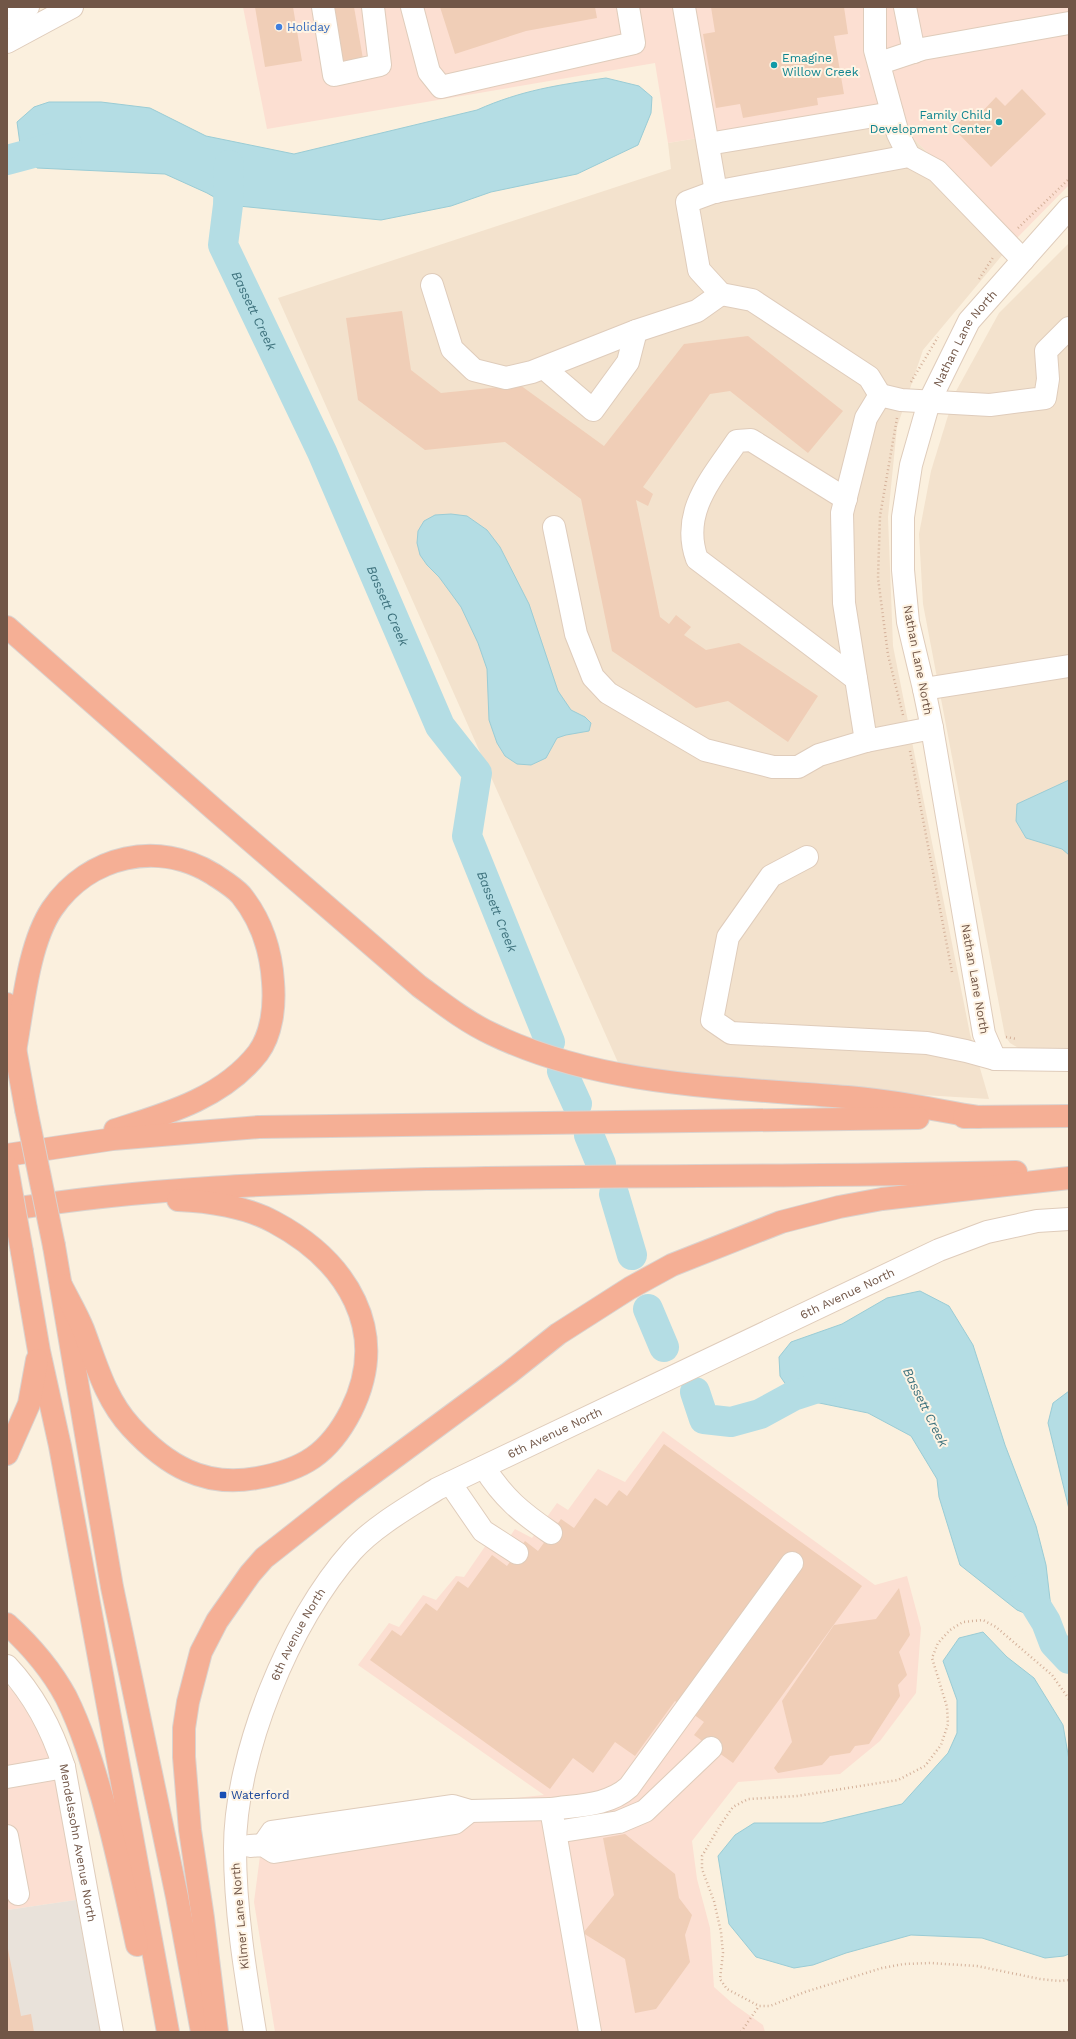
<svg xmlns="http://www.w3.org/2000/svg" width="1076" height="2039" font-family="'Work Sans',sans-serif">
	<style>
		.residential { fill: #f3e2cd }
		.commercial { fill: #fcdfd2 }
		.industrial { fill: #e9e2da }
		.water { fill: #b4dde4; stroke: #9accd5 }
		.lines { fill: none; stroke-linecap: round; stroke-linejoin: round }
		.river { stroke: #b4dde4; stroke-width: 30 }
		.building { fill: #f0ceb7 }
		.minor-casing { stroke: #dfccbb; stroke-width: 24 }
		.highway-casing { stroke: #dad3cf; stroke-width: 24 }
		.path { stroke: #d4b19a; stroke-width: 2.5; stroke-dasharray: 1 3; stroke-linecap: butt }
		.minor { stroke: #fff; stroke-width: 22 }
		.highway { stroke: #f5af95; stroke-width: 22 }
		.highway-bridge-casing { stroke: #dad3cf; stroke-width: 24; stroke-linecap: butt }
		.highway-bridge { stroke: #f5af95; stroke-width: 22 }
		.shop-dot { fill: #3f7fe0; stroke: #fff4e4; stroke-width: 1.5 }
		.culture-dot { fill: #0f9aa8; stroke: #fff4e4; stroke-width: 1.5 }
		.transit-dot { fill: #1a4fb4; stroke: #fff4e4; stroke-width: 1.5 }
		.labels { text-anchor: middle; stroke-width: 4; stroke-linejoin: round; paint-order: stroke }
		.shop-label { font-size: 12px; fill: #366cbe; stroke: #fff4e4; text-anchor: start }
		.culture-label { font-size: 12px; fill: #0d838f; stroke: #fff4e4; text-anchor: start }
		.street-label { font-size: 12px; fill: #715647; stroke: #fff4e4 }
		.transit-label { font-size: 12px; fill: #164399; stroke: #fff4e4; text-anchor: start }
		.water-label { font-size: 13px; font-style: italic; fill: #3f737e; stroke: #fff4e4 }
	</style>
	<rect width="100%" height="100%" fill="#fbf0de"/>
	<g class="residential">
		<path d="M883,107L1014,241L923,350L897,427L888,517L893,646L970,1034L989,1099L789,1087L620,1067L278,298L671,169L668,143Z"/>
		<path d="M1069,243V1050L1020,1049L1010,1043L1005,1036L923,604L919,534L931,471L955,393L999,313Z"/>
	</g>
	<g class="commercial">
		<path d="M243,7H1069V185L1014,241L883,107L668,143L655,63L267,129Z"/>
		<path d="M663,1431L875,1585L907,1576L921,1628L916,1693L880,1741L840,1774L738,1782L692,1841L697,1879L710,1928L714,1987L732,2003L763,2025L765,2032H275L254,1902L264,1825L544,1795L358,1665L389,1623L399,1627L423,1595L436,1600L456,1576L464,1577L486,1545L499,1552L515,1529L532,1538L557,1503L568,1510L598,1469L625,1482Z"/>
		<path d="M7,1685L17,1696L42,1736L58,1781L76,1900L7,1910Z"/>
	</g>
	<path class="industrial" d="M76,1900L101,2032H7V1910Z"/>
	<g class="water">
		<path d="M606,78L639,86L652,97L651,113L638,145L577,174L491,192L451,206L381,220L228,205L207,193L165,174L37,168L20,144L17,122L34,107L49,102H101L150,108L206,136L294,154L477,110C522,90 558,85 606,78Z"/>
		<path d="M451,514L467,516L487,530L500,547L529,604L558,691L571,710L585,717L591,723L589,731L566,735L557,738L546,758L531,765L517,764L505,756L497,743L489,720L487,669L478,643L461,607L439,577L427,565L420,555L417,543L418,531L424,521L435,515Z"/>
		<path d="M1069,780V855L1062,849L1026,838L1016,821L1017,804Z"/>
		<path d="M920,1291L949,1306L973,1345L1005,1445L1036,1526L1046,1565L1053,1625L1017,1610L960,1565L939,1497L937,1479L911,1436L868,1413L795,1398L780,1376L779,1357L791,1342L842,1324L887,1298Z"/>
		<path d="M1069,1391V1509L1048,1423L1053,1403Z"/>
		<path d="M983,1632L1007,1657L1034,1678L1063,1725L1069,1760V1954L1064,1956L1045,1958L982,1938L911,1935L846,1953L813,1965L794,1968L756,1957L729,1924L718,1856L735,1835L754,1823H822L902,1804L948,1753L957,1733V1700L943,1661L959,1638Z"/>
	</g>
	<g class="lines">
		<g class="river">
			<path d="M7,160L67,144"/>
			<path id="s1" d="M229,165L228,205L223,245L322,452L440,726L477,773L467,836L550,1042"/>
			<path d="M562,1071L577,1104"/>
			<path d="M589,1135L601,1164"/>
			<path d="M614,1194L632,1255"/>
			<path d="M648,1309L664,1347"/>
			<path d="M695,1392L704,1419L731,1422L760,1414L793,1396L833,1383"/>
			<path d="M1025,1588L1046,1622L1054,1643L1069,1659"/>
		</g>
	</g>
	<g class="building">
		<path d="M255,7H293L302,61L265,67Z"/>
		<path d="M332,7H354L363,59L342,62Z"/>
		<path d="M440,7H595L597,18L526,31L455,54Z"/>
		<path d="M711,7H844L848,34L834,36L844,94L817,98L818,105L743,118L740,104L716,108L703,34L715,32Z"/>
		<path d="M1022,89L1046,114L991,167L953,128L973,109L979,115L996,97L1005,106Z"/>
		<path d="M402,311L411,370L441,393L520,385L604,446L684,344L748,336L843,411L808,453L730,391L710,394L643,487L653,494L648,506L636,500L660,617L669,624L676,615L691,627L684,635L706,650L739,643L818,696L788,742L728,701L696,708L612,651L581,499L505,442L425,450L358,400L346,318Z"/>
		<path d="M664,1444L862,1586L733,1763L694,1735L704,1722L675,1701L635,1756L615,1742L593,1773L573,1758L550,1789L370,1660L392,1630L401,1636L426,1603L437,1611L458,1581L468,1588L492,1555L507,1566L525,1541L538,1551L561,1519L574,1528L595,1498L607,1506L619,1490L627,1496Z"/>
		<path d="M899,1588L910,1635L899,1652L907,1675L898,1685L900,1696L869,1744L855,1746L850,1753L830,1756L822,1765L778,1773L774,1768L792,1742L782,1701L834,1625L876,1619Z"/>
		<path d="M625,1834L675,1874L679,1898L692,1915L685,1935L690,1962L656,2009L635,2013L625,1959L583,1933L614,1895L603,1838Z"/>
		<path d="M7,1944L21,2016L31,2014L34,2032H7Z"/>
	</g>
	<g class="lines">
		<defs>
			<g id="minor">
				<path d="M323,7L334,75L380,65L373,7"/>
				<path d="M412,7L429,72L441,87L634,43L628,7"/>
				<path d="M684,7L716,192"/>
				<path d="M875,7V50L898,134L909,156"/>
				<path d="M905,7L914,52"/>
				<path d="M7,18L28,7"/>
				<path d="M7,42L72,7"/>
				<path d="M880,63L922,49L1069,23"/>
				<path d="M708,144L892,113"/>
				<path d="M432,285L452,349L474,370L506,378L532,372L636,331L697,311L721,294"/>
				<path d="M544,368L593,410L628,362L636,331"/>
				<path d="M880,395L869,377L752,300L721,294L699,270L687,202L714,192L909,156L937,171L1023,260"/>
				<path d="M846,499L751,440L737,441C712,478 680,512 697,559L856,679"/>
				<path d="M554,527L576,634L593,677L608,693L705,750L773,767H798L819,755L866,741"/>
				<path d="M924,689L1069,666"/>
				<path d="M932,728L866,741L844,603L842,513L866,418L880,395L901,400L990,405L1045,398L1048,379L1046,351L1069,328"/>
				<path d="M807,857L771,876L728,937L712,1020L731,1033L927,1043L966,1051L995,1059L1069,1060"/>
				<path id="s2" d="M995,1059L984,1034L932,728L924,689L908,622L903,570V517L911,465L929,402L969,321L1069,208"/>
				<path d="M484,1467C503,1498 522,1513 551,1533"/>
				<path d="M450,1483L483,1531L517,1553"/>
				<path id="s3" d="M7,1666C35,1696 52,1729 64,1767L112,2032"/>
				<path d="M7,1777L64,1767"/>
				<path d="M551,1809C578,1805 608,1806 629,1787L792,1563"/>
				<path d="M556,1832L619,1822L645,1811L711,1748"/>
				<path d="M7,1836L18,1894"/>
				<path d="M263,1845L272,1832L453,1806L470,1811L551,1809L590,2032"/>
				<path d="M250,1846L263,1845L274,1852L455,1823L470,1811"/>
				<path id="s4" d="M255,2032C245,1971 235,1910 235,1848C235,1754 290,1620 352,1551C373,1527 410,1506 437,1489L939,1250L987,1232L1037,1221L1069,1219"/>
			</g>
			<g id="highway">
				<path d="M7,627L215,810L419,986C442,1003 466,1022 492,1034C602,1087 727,1087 847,1097C891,1100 935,1110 978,1117"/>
				<path d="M7,1004L26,1109"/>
				<path d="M15,1051C23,1008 28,945 52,909C89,855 158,840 213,874C222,880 234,887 241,895C262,921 271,950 273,982C275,1006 272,1034 258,1053C223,1098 166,1114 115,1130"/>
				<path d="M964,1117L1069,1116"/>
				<path d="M7,1155L113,1139L259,1127L918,1118"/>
				<path d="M7,1210C146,1187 287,1183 427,1179C623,1175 820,1177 1016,1172"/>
				<path d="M54,1246L112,1587L177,1897L202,2032"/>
				<path d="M22,1252L39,1351L60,1446L168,2032"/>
				<path d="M61,1285C68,1299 77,1314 83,1329C96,1363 105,1399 131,1427C166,1465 204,1488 257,1478C303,1470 329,1454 351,1411C391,1331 347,1261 274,1222C247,1207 208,1201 178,1200"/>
				<path d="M7,1454L29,1404L37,1360"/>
				<path d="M7,1624C30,1645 51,1669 66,1697C82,1729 92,1763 102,1797C116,1846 126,1895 137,1945"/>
				<path d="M217,2032L203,1918L190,1830L184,1757V1728L188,1702L201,1652L217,1621L250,1574L264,1558L349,1491L509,1373L558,1334L630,1288L672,1265L781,1222L839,1207L882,1199L1069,1178"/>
			</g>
		</defs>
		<use href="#minor" class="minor-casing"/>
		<use href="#highway" class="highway-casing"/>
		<g class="path">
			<path d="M1018,228L1069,179"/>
			<path d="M979,279L994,256"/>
			<path d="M911,382L938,337"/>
			<path d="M897,418L880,516L878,578L888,655L903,715"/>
			<path d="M910,751L952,972"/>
			<path d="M1006,1037L1017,1039"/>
			<path d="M1069,1699L1052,1675L996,1627L983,1620L963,1622L950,1630L938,1643L932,1658L947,1707L948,1724L941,1745L925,1766L898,1780L797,1796L748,1799L733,1807L721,1824L702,1856V1869L714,1901L721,1932L723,1953L720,1979L727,1989L759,2006H770L805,1992L882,1968L904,1964L931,1963L977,1966L1040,1979L1059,1981L1069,1980"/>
			<path d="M741,2032L759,2006"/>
		</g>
		<use href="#minor" class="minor"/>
		<use href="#highway" class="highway"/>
		<defs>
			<g id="highway-bridge">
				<path d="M26,1109L54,1246"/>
				<path d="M7,1167L22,1252"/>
			</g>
		</defs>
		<use href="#highway-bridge" class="highway-bridge-casing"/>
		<use href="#highway-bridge" class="highway-bridge"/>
	</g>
	<circle class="shop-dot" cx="279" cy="27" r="4"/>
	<g class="culture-dot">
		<circle cx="774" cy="65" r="4"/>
		<circle cx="999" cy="122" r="4"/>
	</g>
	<rect class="transit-dot" x="219" y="1791" width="8" height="8" rx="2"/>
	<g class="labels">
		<g class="shop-label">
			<text x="287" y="31">Holiday</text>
		</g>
		<g class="culture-label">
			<text x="782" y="62">Emagine<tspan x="782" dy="14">Willow Creek</tspan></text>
			<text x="991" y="119" text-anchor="end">Family Child<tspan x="991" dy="14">Development Center</tspan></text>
		</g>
		<g class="street-label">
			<text dy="4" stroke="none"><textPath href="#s2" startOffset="743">Nathan Lane North</textPath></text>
			<text transform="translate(918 660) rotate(79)" y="4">Nathan Lane North</text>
			<text transform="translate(975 979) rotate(80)" y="4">Nathan Lane North</text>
			<text dy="4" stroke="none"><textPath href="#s4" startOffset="1070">6th Avenue North</textPath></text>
			<text dy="4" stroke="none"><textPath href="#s4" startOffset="746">6th Avenue North</textPath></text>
			<text dy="4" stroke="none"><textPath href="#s4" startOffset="410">6th Avenue North</textPath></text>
			<text dy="4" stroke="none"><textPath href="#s3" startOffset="194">Mendelssohn Avenue North</textPath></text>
			<text transform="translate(240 1916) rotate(-95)" y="4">Kilmer Lane North</text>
		</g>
		<g class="transit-label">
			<text x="231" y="1799">Waterford</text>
		</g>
		<g class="water-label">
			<text dy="5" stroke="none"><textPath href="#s1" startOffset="153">Bassett Creek</textPath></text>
			<text dy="5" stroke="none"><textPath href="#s1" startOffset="477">Bassett Creek</textPath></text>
			<text dy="5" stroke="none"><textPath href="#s1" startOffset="813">Bassett Creek</textPath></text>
			<text transform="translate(926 1407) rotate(64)" y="5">Bassett Creek</text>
		</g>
	</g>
	<rect width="1076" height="2039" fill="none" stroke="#715647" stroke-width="16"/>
</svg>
